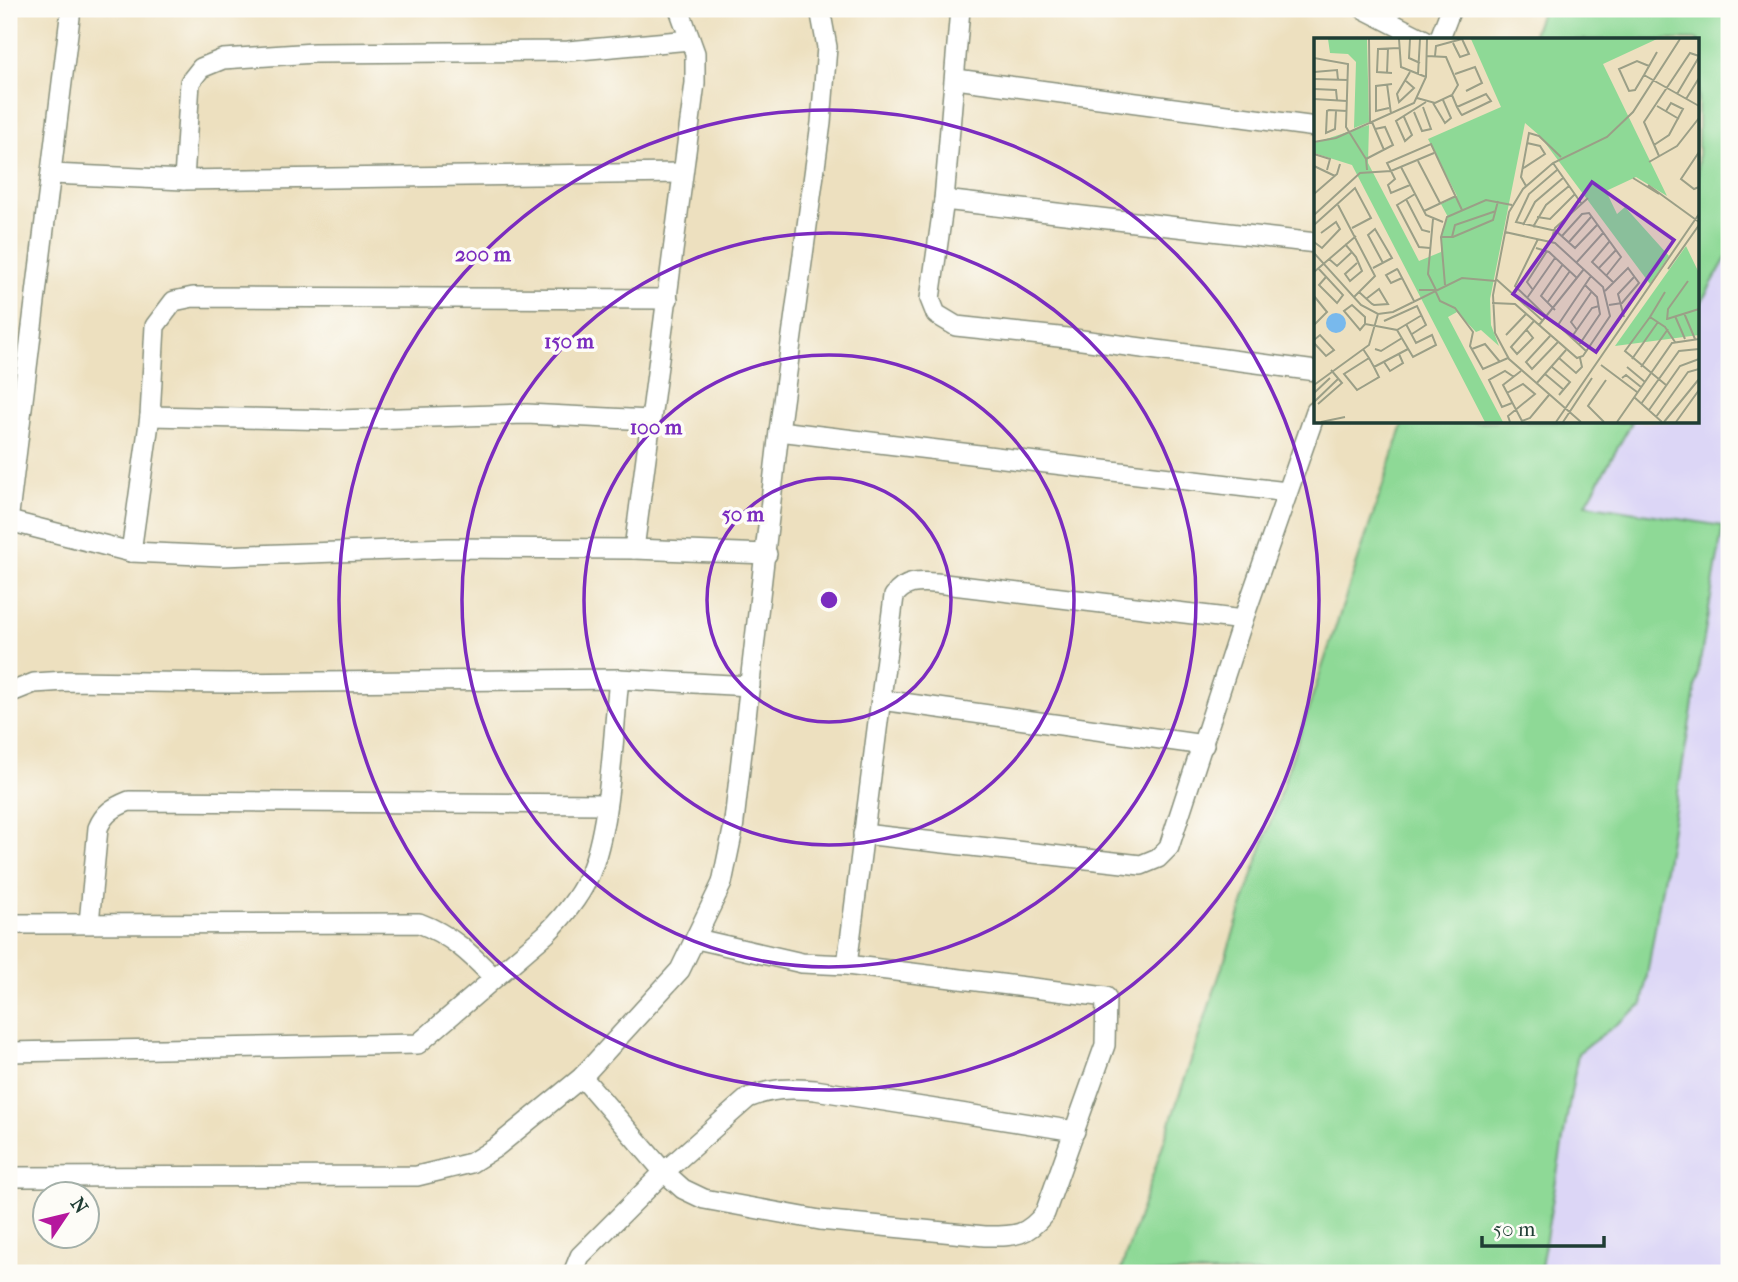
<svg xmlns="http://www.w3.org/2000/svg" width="1738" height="1282" font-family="'IM FELL French Canon',serif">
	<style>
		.built { fill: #dcd6f6 }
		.green { fill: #8ed996; stroke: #568b65; stroke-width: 2 }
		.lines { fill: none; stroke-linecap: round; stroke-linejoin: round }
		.minor-casing { stroke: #868e7a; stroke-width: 22 }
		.minor { stroke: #fff; stroke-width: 19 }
		.ring { fill: none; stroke: #7b2cbf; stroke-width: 3.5 }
		.inset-road { fill: none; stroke: #9b9f87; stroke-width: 2 }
		.view { fill: #7b2cbf; fill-opacity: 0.15; stroke: #7b2cbf; stroke-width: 3.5 }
		.inset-edge { fill: none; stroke: #1f3d34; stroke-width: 3.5 }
		.centre { fill: #7b2cbf; stroke: #fdfcf7; stroke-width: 3.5 }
		.ring-label { font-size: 21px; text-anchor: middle; font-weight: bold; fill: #7b2cbf; stroke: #fdfcf7; stroke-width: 7; stroke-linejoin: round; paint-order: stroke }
	</style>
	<rect width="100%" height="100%" fill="#fdfcf7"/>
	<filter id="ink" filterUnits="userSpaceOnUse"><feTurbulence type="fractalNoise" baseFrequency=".0143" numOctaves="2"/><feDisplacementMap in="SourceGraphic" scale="14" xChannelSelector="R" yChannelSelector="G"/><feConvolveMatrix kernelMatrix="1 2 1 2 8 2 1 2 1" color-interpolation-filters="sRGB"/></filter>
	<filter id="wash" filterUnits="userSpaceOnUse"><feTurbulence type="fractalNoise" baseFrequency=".00686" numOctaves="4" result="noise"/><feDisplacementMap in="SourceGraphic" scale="28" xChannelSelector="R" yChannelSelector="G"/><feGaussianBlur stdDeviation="1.57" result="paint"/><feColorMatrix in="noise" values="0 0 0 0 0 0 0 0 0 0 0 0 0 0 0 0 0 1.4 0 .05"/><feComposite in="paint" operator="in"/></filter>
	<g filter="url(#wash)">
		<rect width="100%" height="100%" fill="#ede0bf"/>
		<path class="built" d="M1729,253V1273H1540L1578,1053L1642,1005L1722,526L1585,504L1632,422H1698V308Z"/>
		<g class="green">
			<path d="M1542,9H1729V253L1698,308V40H1531Z"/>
			<path d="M1404,422H1632L1586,504L1723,526L1642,1005L1578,1053L1540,1273H1120Z"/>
		</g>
	</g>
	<g filter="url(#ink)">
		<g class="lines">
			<defs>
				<g id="minor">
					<path d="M960,9L944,200L930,299L936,314L956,326L1059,337L1316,371"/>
					<path d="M1364,9L1425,40"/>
					<path d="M1439,40L1451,9"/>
					<path d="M956,79L1316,127"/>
					<path d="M52,174L184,180L681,173"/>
					<path d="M184,180L190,82L201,68L223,59L314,53L568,51L690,40"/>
					<path d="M944,200L1316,243"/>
					<path d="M150,416L338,420L526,414L650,420"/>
					<path d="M779,431L1287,492"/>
					<path d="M9,514L71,9"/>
					<path d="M9,521L131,552L222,556L448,548L634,549L767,554"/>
					<path d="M634,549L695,83V53L679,9"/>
					<path d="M131,552L150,416L155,326L174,301L193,297L668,299"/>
					<path d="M9,693L34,683L66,681L228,683L619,679L750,686"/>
					<path d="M881,700L1204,745"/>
					<path d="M863,834L1141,865L1158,858L1169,847L1243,620L1316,411"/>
					<path d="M89,923L98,828C104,813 114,807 129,801L606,804"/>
					<path d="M9,924L419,923C451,935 471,954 494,978"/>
					<path d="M847,965L894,596C905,581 918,582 936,583L1243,620"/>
					<path d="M9,1052L418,1044L546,934C565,915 583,893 592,868C611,818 613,733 619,679"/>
					<path d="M582,1077L664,1172L683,1189L704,1199L820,1220L985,1236C1014,1236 1026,1237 1045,1213L1105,1045L1106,997L847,965L802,963L697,939"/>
					<path d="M9,1177L417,1176L471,1163L495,1148L582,1077L680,970L722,883L733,830L779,431L821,123L827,47L820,9"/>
					<path d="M573,1273L580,1256L664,1172L748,1098C772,1088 789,1088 815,1090L1075,1131"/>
				</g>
			</defs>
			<use href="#minor" class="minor-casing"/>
			<use href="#minor" class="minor"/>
		</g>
	</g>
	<g class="ring">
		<circle cx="829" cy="600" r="122"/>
		<circle cx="829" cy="600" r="245"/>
		<circle cx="829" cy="600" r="367"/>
		<circle cx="829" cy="600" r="490"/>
	</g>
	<g transform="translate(1314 38)">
		<rect width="385" height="385" fill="#ede0bf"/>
		<path d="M14,1H53L55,84L40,90L42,24L34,16L16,15ZM157,1H343L289,26L353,158L322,139L292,153L303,176L311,169L355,218L336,246L226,98L211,85L176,261L177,287L185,308L167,292L162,294L143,274L134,279L189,384H171L38,127L0,115V105L55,87L54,125L105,223L127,214L128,192L134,179L127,166L143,158L114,101L187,69ZM372,208L385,235V297L301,308Z" fill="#8ed996"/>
		<path d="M12 285a10 10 0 1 1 20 0a10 10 0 1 1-20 0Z" fill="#78b9ed"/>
		<path class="inset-road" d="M55,1L56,85M85,1L87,29L112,39M96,1L95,20L106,25M121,18L122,8L148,1L155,16L146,19L139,5M0,20L34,26L32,89L52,121L53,132M335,28L323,23L305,31L315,53L321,52L330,37L343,14M0,34L23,32L24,42M73,35L74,10M78,35L63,34L64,11L85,10M104,36L106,1M141,36L161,29L168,45L152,53M330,37L385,68M0,41L34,42M92,43L100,50L85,64L83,56L96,34M73,46L77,76M0,51L22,52L23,62M363,56L385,19M138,57L143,69L147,76L148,77L177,63L172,56L143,69M103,60L121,65L138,57L144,47L132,19L113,18M0,61L33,63M372,61L385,40M119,65L131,85L137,80L129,62M343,68L365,81M75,70L62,73V48L78,46M0,72V95M22,73L21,91L12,95L13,73L15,72L33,73M100,74L108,93L117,91L109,69M90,79L98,97L91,103L82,83L112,64M58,84L70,112M0,104L22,100L100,65L112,39L113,1M340,107L355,97L369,71L357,65L352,73M385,114L367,141L380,151L385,149M0,116L16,121L13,132M345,118L330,84L376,15L385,18M52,121L79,107L71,89L61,91M104,123L126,165M335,124L363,108L385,80M239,125L267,165M0,128L21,138M87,129L112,177L129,184M208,131L231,116L226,108L213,105M243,132L215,156L202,184L242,193L261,210L283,187M319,140L345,156M96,147L77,155L74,147L81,141L73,125L117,106L148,172M334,147L385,184M212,148L207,139L215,95L225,98L247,119M0,156L23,136L26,126M101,156L83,167L105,209L116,210M92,161L108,192L116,194M24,167L61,238L40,259M110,173L142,158M0,177L46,135L77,133L120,115M223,179L236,181L261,156M119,181L114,236L122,252M0,187L41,150L57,180L38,190M209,187L221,164L249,140M219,189L232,167L255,148M248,198L268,176L275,175L307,219L292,238M127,199H139L179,182L184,163M138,199L141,187L182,173M224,201L201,248L233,279M237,203L241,190L274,160M0,204L8,210L26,191L22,184L7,195M255,204L277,179M295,204L278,224L300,245M31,206L42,219L48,233L36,243L31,236L43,225M222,210L235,214L263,240M0,215L47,267L64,276L79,274L148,240L182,243M15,221L23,228L38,214M262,225L289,195M4,230L29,257L23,265L5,247L12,239M59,230L78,220L61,191L54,197L69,225M284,231L302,212M354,231L385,187M0,234L42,198M88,240L77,245L72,237L83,231L84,232L100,263M182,241L229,283M131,247L127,199L133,179L172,162L198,167M105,252H121L126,263L141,270L159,294L156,308L169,331L194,320M219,252L213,244L233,213M291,253L314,230L325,245L308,265L295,267M45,254L58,266L60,267L74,266L65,251L52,261M0,258L13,274L0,287M213,260L241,220M178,265L201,266L263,320L269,318L296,278L289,249L241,205L191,194M233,265L256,233M241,272L227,258L249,226M370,275L381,301M361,278L371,301M310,279L304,256L321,238M336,279L351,254M353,281L385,271M353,282L354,271L374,243M70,283L103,268L112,287L98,296M51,286L46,292L30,273L38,267L51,279V286L83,292L99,319L122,307L118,297L102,305L92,286M225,287L270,231M212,291L219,300L203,316L197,309L220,283M83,292L108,277M263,292L257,284L278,253M192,297L212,276M236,298L212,324L218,331L244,304M257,300L278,270L285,268M0,302L6,297L20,312L12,318L0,305M265,307L286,276L283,259L271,247M49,311L55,320L60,329L65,339L43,352L30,336L55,320M61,311L67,313L88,300M158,311L171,306L186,324M272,313L244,287L277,238M245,320L262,335L268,329L266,320M318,321L344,284M70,324L76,333L89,325L85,316M287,327L323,354M60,329L94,311M238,329L256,344L245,357M313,329L331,344M327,329L354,291M207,333L189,347L208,383L216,380L235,357M231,336L250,352M308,340L312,337L327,349M222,346L252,312M0,347L55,307L64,276M352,347L311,313L336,279L351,289L361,304M0,355L16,340M193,355L209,346L221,356L194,378L196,384M320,359L348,384M0,364L24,341M198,365L188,369L175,342L191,333L200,339M4,366L28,345L17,332M327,366L365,313L385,311M335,372L366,328L385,321M342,379L374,334L385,331M7,384L31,379M242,384L385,176M249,384L278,340M267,384L195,321L181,295L179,257L195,174L209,151L239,125L293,99L319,74L366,1M290,384L274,368L292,342M303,384L358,305L385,301M350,384L385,341M362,384L385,352"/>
		<path class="view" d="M278,144L360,202L282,314L199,256Z"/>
		<rect width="385" height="385" class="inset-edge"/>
	</g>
	<circle cx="829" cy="600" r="10" class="centre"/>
	<g class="ring-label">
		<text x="483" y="261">200 m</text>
		<text x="569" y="348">150 m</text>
		<text x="656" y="434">100 m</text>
		<text x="743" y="521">50 m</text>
	</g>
	<rect width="1738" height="1282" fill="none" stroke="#fdfcf7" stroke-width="35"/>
	<g transform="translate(66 1215) rotate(55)"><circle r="33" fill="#fdfcf7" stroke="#a4b0a9" stroke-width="2"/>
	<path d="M0-5L12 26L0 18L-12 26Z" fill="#b5179e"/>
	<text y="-10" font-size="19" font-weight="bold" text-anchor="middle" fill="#1f3d34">N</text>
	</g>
	<path d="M1482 1236v10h122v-10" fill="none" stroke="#1f3d34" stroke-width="3.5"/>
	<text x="1493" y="1236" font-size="21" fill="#1f3d34" stroke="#fdfcf7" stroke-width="5" paint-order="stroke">50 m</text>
</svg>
